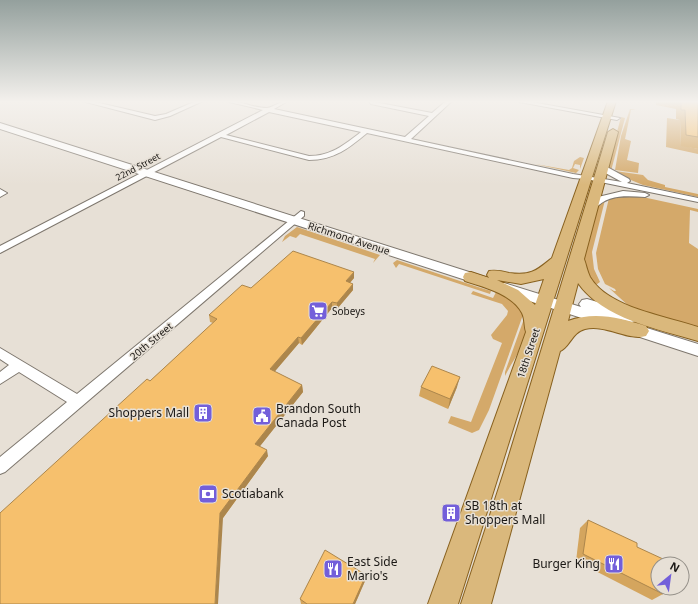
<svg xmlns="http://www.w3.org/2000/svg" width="698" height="604" font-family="'Noto Sans',sans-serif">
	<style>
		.green { fill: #d4a96a }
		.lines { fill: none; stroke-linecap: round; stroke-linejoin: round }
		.minor-casing { stroke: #7e776e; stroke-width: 2 }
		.secondary-casing { stroke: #7e776e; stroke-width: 2 }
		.primary-casing { stroke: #88611f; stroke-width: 2 }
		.minor { fill: #fff; fill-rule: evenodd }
		.secondary { fill: #fff; fill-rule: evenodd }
		.primary { fill: #dab87c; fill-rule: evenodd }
		.wall { fill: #d4a55e }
		.shaded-wall { fill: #ac864c }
		.building { fill: #f6c06d; stroke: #ac864c }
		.labels { text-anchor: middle; stroke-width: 3; stroke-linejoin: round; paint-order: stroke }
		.far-street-label { font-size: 9px; fill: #1b1815; stroke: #e7e0d6 }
		.street-label { font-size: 10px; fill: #1b1815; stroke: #e7e0d6 }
		.poi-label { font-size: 10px; fill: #1b1815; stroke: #e7e0d6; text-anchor: start }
		.near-poi-label { font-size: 12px; fill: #1b1815; stroke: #e7e0d6; text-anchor: start }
	</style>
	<rect width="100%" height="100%" fill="#e7e0d6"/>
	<g class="green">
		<path d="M630,109L636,110H631L625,139L631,141L627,160L639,163L638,173L615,170L621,136Z"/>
		<path d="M621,117L625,118L611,171L607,169Z"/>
		<path d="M667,118L680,120L681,145L698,149V154L666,147Z"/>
		<path d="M580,157L584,158L580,169V165L575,164L573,168L579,170L576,173L535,164L569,170L572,168L574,161Z"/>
		<path d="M615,171L643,175L648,180L665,185V187L698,194V197L643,185L614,173Z"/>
		<path d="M638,196L698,209V212L690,210L689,243L698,249V330L631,308L609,288L614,291H616L615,289L605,284L598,269L596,253L609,198Z"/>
		<path d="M605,200L592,252L594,269L600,282L593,287L589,282L583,257L597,206Z"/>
		<path d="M297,227L380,255L373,263L375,259L300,234L296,238L290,236L282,242L285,236Z"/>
		<path d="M397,260L478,287L491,291L490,294L399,264L396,268L393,263Z"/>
		<path d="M473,291L493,298L496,292C508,296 515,303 524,312L489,410L479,430L472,433L448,423L451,416L471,422L502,343L493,339L491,335L507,315L508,311L502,304L471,294Z"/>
		<path d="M525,316C534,334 513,359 505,376V372Z"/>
	</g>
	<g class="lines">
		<defs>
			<g id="minor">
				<path d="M82,101H91L155,116L166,114L196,101H203L170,116L155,120Z"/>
				<path d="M225,101C239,100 253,108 267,108C274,107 280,101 288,101L274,109L405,137L429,116L371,104L369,101L432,113L446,101H452L411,139L573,174L622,182L600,170L599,165L603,163H606L607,167L629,179L630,181L627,183L698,198V202L586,179L573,178L367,133C349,148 334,160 309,160L221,137L0,253V246L263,110ZM269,112L361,132C344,145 331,156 309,156L226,135Z"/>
				<path d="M514,101H526L620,118L617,120Z"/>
				<path d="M0,189L7,193L0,197Z"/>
				<path d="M623,191L645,193L649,195L645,197C626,196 607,194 594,210H588L587,208L598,197Z"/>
				<path d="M301,211L304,212V216L5,472L0,474V457L67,402L19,372L0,384V372L9,365L0,359V348L77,394Z"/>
			</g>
			<g id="secondary">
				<path d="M0,123L488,278L490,281L488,284H478L0,129Z"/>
				<path d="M504,283L581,307L579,304L582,300L587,299L636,313L639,317L636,321L631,322L618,319L698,344V356L499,291L497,288L499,285Z"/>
			</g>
			<g id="primary">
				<path d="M608,101H616L458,604H428L526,332C524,326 525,319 522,313C512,294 484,287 465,281L463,277L465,273L471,272L489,278L487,275L489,271C496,270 502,271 509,273C531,276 536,271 552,258ZM544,279L535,305L518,290L497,280L521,284Z"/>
				<path d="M613,129L618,132L584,259C586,264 587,271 590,277C608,308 666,316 698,327V341C658,329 603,319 578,283L568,321C595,311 620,318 646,326L649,331L646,336C628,341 606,324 585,329C572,332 570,347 560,351L491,604H461L504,472L608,132Z"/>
			</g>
		</defs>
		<use href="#minor" class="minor-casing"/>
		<use href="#secondary" class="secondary-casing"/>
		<use href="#primary" class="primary-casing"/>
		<use href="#minor" class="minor"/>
		<use href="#secondary" class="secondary"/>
		<use href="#primary" class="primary"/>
	</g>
	<g class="wall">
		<path d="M656,101H698V149L681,146L680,120L676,119V109L656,105Z"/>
		<path d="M354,278L350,283L353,290L337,309L332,308L302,345L299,343L274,372L302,385L303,392L259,447L268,456L223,518L150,381L213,323L210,322L209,315L251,288Z"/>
		<path d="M421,387H457L448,409L419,396Z"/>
		<path d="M588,520L637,547L663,594L652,600L576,561L580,528Z"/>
		<path d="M366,575L365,581L355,604H301L300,599Z"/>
	</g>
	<g class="shaded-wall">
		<path d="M354,272V278L346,287V281Z"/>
		<path d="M353,284V290L337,309V303Z"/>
		<path d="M332,302V308L302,345L301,338Z"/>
		<path d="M298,337L299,343L271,376L270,369Z"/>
		<path d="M460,377L457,387L448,409L450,399Z"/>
		<path d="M302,385L303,392L257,450L255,444Z"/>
		<path d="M267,450L268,456L223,518L218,604H215L220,513Z"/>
		<path d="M366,575L365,581L355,604H353Z"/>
	</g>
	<g class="building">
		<path d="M681,101H698V137L686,135L685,110H681Z"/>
		<path d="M293,251L354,272L346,281L353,284L337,303L332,302L301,338L298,337L270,369L302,385L255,444L267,450L220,513L215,604H0V513L147,379L150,381L217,319L209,315L242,285L251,288Z"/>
		<path d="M432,366L460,377L450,399L421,387Z"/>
		<path d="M588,520L637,543V547L663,559V564H658V588H663V594L583,554Z"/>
		<path d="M325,550L366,575L353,604H307L300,599Z"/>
	</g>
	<linearGradient id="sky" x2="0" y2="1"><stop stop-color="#94a09d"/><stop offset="0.55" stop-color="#f4f1ed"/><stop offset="1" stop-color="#f4f1ed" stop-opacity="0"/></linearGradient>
	<rect width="698" height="185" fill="url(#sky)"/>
	<defs>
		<symbol id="supermarket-square" viewBox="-11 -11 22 22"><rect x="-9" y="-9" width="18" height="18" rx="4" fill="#735fda" stroke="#e7e0d6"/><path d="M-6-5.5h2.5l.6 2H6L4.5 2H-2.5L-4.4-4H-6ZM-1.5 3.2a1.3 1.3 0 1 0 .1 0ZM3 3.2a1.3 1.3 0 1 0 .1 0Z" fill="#fff"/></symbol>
		<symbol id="building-square" viewBox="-11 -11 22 22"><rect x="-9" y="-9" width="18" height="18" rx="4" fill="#735fda" stroke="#e7e0d6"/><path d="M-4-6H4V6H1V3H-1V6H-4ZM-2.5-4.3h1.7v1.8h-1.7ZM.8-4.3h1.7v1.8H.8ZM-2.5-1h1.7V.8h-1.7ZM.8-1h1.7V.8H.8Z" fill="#fff"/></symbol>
		<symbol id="civic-square" viewBox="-11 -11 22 22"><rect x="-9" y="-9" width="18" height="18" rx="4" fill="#735fda" stroke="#e7e0d6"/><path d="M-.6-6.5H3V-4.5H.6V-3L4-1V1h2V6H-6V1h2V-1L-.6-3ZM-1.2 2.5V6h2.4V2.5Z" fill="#fff"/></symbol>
		<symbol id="bank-square" viewBox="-11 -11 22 22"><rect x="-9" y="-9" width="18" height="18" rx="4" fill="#735fda" stroke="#e7e0d6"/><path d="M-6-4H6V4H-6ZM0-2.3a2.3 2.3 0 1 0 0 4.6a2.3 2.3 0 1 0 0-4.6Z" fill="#fff"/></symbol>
		<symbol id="restaurant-square" viewBox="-11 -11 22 22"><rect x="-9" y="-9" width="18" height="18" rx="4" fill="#735fda" stroke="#e7e0d6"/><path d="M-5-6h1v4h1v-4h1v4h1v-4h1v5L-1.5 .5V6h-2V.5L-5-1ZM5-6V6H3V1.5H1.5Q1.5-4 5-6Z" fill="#fff"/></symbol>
	</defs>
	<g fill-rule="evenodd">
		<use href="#supermarket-square" x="307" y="300" width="22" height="22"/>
		<use href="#building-square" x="192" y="402" width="22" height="22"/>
		<use href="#civic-square" x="251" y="405" width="22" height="22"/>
		<use href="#bank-square" x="197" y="483" width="22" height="22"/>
		<use href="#building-square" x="440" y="502" width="22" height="22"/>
		<use href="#restaurant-square" x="603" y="553" width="22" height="22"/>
		<use href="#restaurant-square" x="322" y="558" width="22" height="22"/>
	</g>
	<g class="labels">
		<g class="far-street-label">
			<text transform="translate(138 167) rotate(-28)" y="3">22nd Street</text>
		</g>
		<g class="street-label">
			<text transform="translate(349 238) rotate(18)" y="4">Richmond Avenue</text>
			<text transform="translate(151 341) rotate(-40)" y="4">20th Street</text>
			<text transform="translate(528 353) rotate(-72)" y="4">18th Street</text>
		</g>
		<g class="poi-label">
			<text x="332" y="315">Sobeys</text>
		</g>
		<g class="near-poi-label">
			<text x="276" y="413">Brandon South<tspan x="276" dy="14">Canada Post</tspan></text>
			<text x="189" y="417" text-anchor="end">Shoppers Mall</text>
			<text x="222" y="498">Scotiabank</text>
			<text x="465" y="510">SB 18th at<tspan x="465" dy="14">Shoppers Mall</tspan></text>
			<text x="347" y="566">East Side<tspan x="347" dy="14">Mario's</tspan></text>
			<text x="600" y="568" text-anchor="end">Burger King</text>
		</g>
	</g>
	<g transform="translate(670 576) rotate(29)"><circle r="19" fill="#e7e0d6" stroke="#959089"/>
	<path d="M0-3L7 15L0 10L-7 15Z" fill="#735fda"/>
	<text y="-6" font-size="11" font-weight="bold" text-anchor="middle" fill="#1b1815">N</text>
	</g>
</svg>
